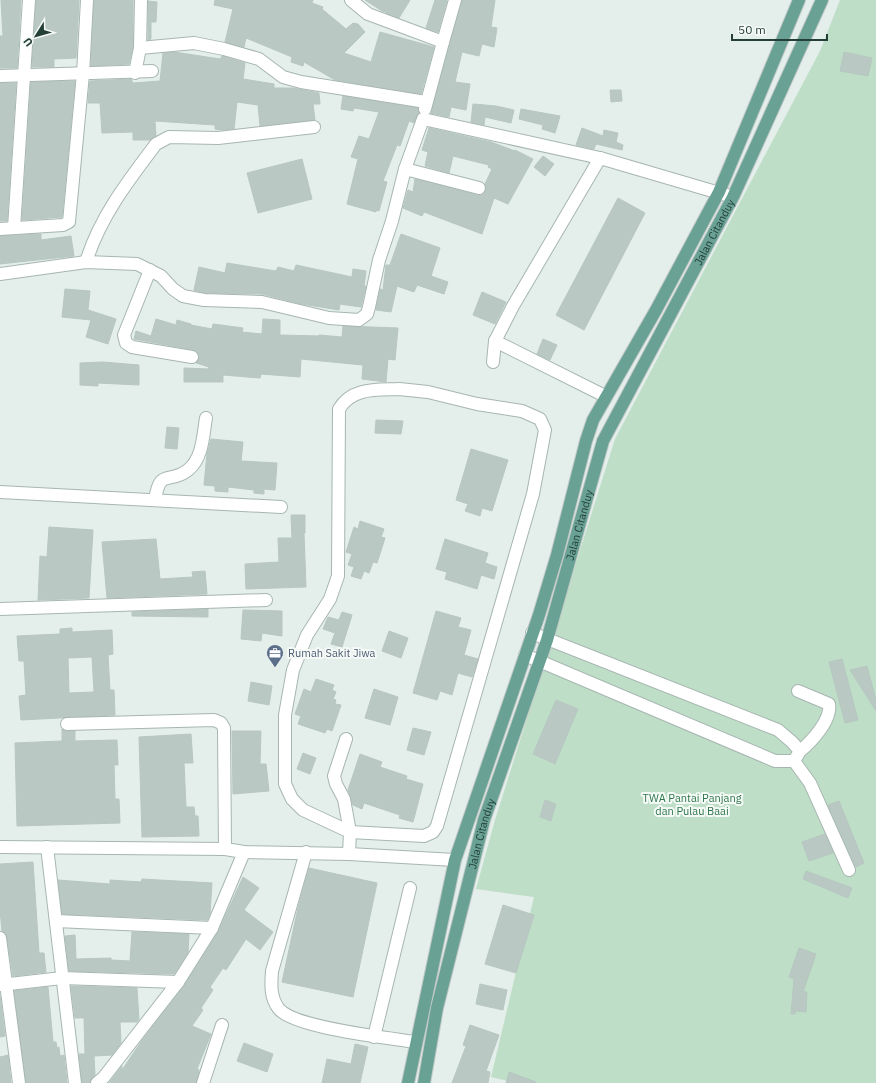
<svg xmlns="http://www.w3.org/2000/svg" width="876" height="1083" font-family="'IBM Plex Sans',sans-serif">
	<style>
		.green { fill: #bedec7 }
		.building { fill: #b9c8c3; stroke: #b7c7c1; fill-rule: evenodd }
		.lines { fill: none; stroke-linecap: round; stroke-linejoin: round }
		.minor-casing { stroke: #a7b6b1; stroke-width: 14 }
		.major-casing { stroke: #c2c9c7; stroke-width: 14 }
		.minor { stroke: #fff; stroke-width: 12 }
		.major { stroke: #69a295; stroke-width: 12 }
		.labels { text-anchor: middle; stroke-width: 4; stroke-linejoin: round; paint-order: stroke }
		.street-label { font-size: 11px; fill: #243f38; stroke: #f5faf7 }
		.service-label { font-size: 11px; fill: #4e5e75; stroke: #f5faf7; text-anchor: start }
		.park-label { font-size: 11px; fill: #2e764b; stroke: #f5faf7 }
	</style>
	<rect width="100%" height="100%" fill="#e4eeea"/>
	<path class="green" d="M840,0H876V1083H517L491,1077L534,897L476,889L495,820L615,439L820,51Z"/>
	<g class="building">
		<path d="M1,0H21L17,68H0V36H3Z"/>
		<path d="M36,0H79L76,58L54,59V67H32Z"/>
		<path d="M94,0H133V47L129,64L91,66Z"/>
		<path d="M215,0H313L312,3L323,7L322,9L346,29L353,23L358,24L365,32L344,53L371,62L380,32L434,47L421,94L335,80L304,62L303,66L291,62L292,57L246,38L244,47L225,42L233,9L214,5Z"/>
		<path d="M365,0H410L399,18L386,13V10L385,12L382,11Z"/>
		<path d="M435,0H447L438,32L426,28Z"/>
		<path d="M462,0H495L491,27L497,28L494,47L482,44L479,56L462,52L455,82L470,84L466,110L451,107L449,117L431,113Z"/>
		<path d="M148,1L157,2L156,22H151V39L148,40Z"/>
		<path d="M174,52L220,59L222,56L245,63L243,79L274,84V88H293L319,93L320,104H313L315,120L260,126L258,105L237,102L234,129L221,130L215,129V125L155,121L156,136L150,140H133V132L102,133L100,103H88L90,81L131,79L133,83L160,81L163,53Z"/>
		<path d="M844,52L872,58L868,76L840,71Z"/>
		<path d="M75,81L62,217L22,220L31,82Z"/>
		<path d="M0,83H16L7,221H0Z"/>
		<path d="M610,90H621L622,101L611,102Z"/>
		<path d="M343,96L418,108L419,113L414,123L409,121L400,146L397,145L383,181L387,182L379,211L376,210V212L347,204L358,159L351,157L359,136L369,139L379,112L354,108L353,111L341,109Z"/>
		<path d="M473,104L496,106L514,110L511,123L485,117L484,125L471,122Z"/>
		<path d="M521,109L560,116L555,133L542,129L543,125L519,119Z"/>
		<path d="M429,128L491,142L515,151V150L533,159L508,204L494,198L482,234L424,212L422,216L403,208L408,190L413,192L415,179L477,195H481L486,190L485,184L492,169L488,167L489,165L453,156L449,173L425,166L428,152L422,150Z"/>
		<path d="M582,128L603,136L604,130L618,133L616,142L623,145L622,150L596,144L594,149L576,145Z"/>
		<path d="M543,156L554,164L545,176L534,167Z"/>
		<path d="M302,159L312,199L258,213L247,173Z"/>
		<path d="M618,198L645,213L584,330L556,315Z"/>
		<path d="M41,234V240L71,236L74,256L0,264V236Z"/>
		<path d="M401,234L440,248L431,276L448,282L444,294L417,285L414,292L397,286L391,312L376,310L380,289L383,290L386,265H390Z"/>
		<path d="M227,263L276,271L278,267L294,271L296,265L352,277L353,269L366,271L364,286H366L361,307L340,304L339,310L302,304L262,294L205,293L194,290L199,267L225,273Z"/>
		<path d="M65,289L90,291L88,310L116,319L108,344L86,337L91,320L62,317Z"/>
		<path d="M482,292L506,302L495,324L473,315Z"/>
		<path d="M156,319L176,325L177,320L191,324V325L212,329L213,324L243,328L242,332L262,334L263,319L280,320V335L319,336V335L342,337L343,326L398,328L395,360L388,359L386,382L362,379L363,365L301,359L300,377L261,374L260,378L223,375V382H184V368L208,369L209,367L196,363L199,355L194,350L134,339L136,331L151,336Z"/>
		<path d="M543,339L557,345L550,360L537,354Z"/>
		<path d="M103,362L139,365V385L98,383V386L80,385V363Z"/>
		<path d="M376,420L403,421L401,434L375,433Z"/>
		<path d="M167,427L179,428L177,449L165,448Z"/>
		<path d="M211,439L243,442L241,461L277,463L275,490L264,489V494L254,493V490L228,487V492L215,491V486L204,485L207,454Z"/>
		<path d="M471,449L508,460L492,511L482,508L480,516L465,511L468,504L456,500Z"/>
		<path d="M291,515H305V533H304L306,587L246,589L245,564L279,562L278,538H292Z"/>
		<path d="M360,521L384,529L381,537L385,538L377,563L373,562L369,573L364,571L361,579L351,576L354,567L348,565L352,554L346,552L354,527L358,529Z"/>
		<path d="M49,527L93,530L89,598L38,600L40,556L47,557Z"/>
		<path d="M156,539L160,579L193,577L192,572L205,571L207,594L107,598L102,542Z"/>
		<path d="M445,539L488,553L485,563L497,567L494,579L481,575L477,589L445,579L447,572L436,569Z"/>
		<path d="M208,609V617L132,616V612Z"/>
		<path d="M243,610L282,611V636L262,633L261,641L241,639Z"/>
		<path d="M436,611L461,618L458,627L471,630L464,655L478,659L472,677L458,673L452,695L440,691L437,700L413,693Z"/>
		<path d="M342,612L352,615L342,647L331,644L335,633L323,629L328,617L339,620Z"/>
		<path d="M72,628V632L112,630L113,654L108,655L110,690H114L115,715L21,720L19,696L26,695L24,661H19L17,636L60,634V629ZM92,657L94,692L69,693L68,658Z"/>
		<path d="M389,631L408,638L401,658L382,651Z"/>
		<path d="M842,659L858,720L845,723L829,662Z"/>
		<path d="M867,666L876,700V711L850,670Z"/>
		<path d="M316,679L334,685L332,690L336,692L333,699L336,700L335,704L341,705L332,731L327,729L325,733L298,724L301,716L295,714L304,689L311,692Z"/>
		<path d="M251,682L272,686L269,705L248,701Z"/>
		<path d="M374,689L398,697L390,725L365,718Z"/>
		<path d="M556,700L578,709L555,764L533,754Z"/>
		<path d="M413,728L431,732L424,755L407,750Z"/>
		<path d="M62,729L75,731V741L117,740L118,765H114L115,799H119L120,823L17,826L15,743L62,741Z"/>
		<path d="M232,731H261L260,764H266L269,791L233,794Z"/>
		<path d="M191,734L193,763H184L186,807H194L195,816H198L199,836L142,837L139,737Z"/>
		<path d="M303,753L316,758L310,774L297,769Z"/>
		<path d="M360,754L382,762L380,767L407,776L406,779L423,784L413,822L399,818L400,815L364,803L362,809L353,805L348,790Z"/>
		<path d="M545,800L556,804L551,821L540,817Z"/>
		<path d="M839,801L864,863L856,867L828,805Z"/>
		<path d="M825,834L833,853L809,861L802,842Z"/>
		<path d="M33,862L39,953H44L46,972L13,976L7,937L2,931L0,910V864Z"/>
		<path d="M309,868L377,883L353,997L282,982L298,908Z"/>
		<path d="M806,871L852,888L848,898L803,879Z"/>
		<path d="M243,877L259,888L244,910L273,932L260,950L246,939L226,970L223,968L210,987L213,990L201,1008L203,1010L192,1026L211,1034L197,1069L199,1070L196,1083H109L122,1066V1070L143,1039L184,986L218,932Z"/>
		<path d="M142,879L212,883L210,914L207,920L62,914L58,880L110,884V880L141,882Z"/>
		<path d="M503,905L534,915L516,973L485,964Z"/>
		<path d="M132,932L189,934L188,953L174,974L69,971L65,936L75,935L76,959L111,958V960L130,961Z"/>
		<path d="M799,948L816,954L803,992H807L806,1012L796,1011L795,1014H791L794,979L789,977Z"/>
		<path d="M480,984L507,990L503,1010L476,1004Z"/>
		<path d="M71,986L137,988L139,1019L137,1022H120L121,1043L112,1055L94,1056L95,1075L90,1083H82L79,1054H85L84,1018H75Z"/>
		<path d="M48,987L53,1042H56L57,1048L59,1047L60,1056L64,1055L67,1083H26L14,991Z"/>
		<path d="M0,996L5,1036L0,1037Z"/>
		<path d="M470,1025L499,1035L486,1071L490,1072L488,1083H452L466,1046L463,1045Z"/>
		<path d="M244,1043L273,1054L267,1072L237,1061Z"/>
		<path d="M355,1044L368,1047L360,1083H322L327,1059L351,1064Z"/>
		<path d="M8,1055L11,1083H0V1057Z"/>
		<path d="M509,1072L536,1082V1083H506Z"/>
	</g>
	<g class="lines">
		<defs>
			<g id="minor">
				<path d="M351,0L368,14L443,42L425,109"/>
				<path d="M443,42L455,0"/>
				<path d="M140,48L194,43L224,49L259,59L283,77L301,82L426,102"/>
				<path d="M135,73L140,48L141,0"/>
				<path d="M0,76L152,71"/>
				<path d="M405,169L479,188"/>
				<path d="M14,228L29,0"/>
				<path d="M0,229L63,225L69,222L83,74L87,0"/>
				<path d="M86,262C100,217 128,181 156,144L169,137L218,138L314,127"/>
				<path d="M150,270L124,335L126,343L132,347L192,357"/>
				<path d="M0,274L86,262L137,264L161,276L173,289L183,296L204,300L262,302L329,318L359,320L367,314L369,307L379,260L392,221L405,169L423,119L600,158L733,197"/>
				<path d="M495,341L605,396"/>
				<path d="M493,362L495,341L513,306L600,158"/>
				<path d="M399,389L428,392L477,404L522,411L540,419L545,430L533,494L437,826L433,832L424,836L350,832L303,810L292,799L285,784V715L293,670L307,635L330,599L338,576L339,409C352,387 377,390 399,389Z"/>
				<path d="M0,492L281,507"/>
				<path d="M155,500C160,467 169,485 188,470C203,458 203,435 206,418"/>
				<path d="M0,609L266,600"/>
				<path d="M525,655L775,761H794L800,751L792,742L778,730L532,633"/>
				<path d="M798,691L829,704C832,720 811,742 800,751"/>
				<path d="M67,724L214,720L221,723L224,728L225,849"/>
				<path d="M346,739L334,776L336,784L344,799L350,832L349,854"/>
				<path d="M794,761L810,783L849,870"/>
				<path d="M0,847L225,849L244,852L349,854L455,860"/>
				<path d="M47,847L75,1083"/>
				<path d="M306,852L272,971C271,984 270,998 279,1009C295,1028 389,1038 416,1042"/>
				<path d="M56,921L212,928"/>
				<path d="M0,938L19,1083"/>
				<path d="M0,985L62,978L178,982"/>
				<path d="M374,1037L410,888"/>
				<path d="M97,1083L104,1077L178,982L212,928L244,852"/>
				<path d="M203,1083L222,1025"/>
			</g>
			<g id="major">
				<path d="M408,1083L455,860L539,615L557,555L586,441L593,420L656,310L719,192L799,0"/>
				<path id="s1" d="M424,1083L437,1008L484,820L547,640L603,441L733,197L822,0"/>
			</g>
		</defs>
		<use href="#minor" class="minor-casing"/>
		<use href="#major" class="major-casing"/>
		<use href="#minor" class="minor"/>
		<use href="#major" class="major"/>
	</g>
	<defs>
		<symbol id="office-pin" viewBox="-11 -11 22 30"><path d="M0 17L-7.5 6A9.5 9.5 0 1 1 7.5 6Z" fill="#5c6f8a" stroke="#f5faf7"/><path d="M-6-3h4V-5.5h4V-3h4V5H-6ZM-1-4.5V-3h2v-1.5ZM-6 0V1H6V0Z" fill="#fff"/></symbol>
	</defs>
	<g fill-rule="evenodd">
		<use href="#office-pin" x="265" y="643" width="20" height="27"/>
	</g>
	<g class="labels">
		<g class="street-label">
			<text dy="4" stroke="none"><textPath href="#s1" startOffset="904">Jalan Citanduy</textPath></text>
			<text dy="4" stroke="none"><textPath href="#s1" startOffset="580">Jalan Citanduy</textPath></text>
			<text dy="4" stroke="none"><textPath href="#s1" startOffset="256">Jalan Citanduy</textPath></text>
		</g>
		<g class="service-label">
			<text x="288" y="657">Rumah Sakit Jiwa</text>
		</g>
		<g class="park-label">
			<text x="692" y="802">TWA Pantai Panjang<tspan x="692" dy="13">dan Pulau Baai</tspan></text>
		</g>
	</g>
	<g transform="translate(36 36) rotate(233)" stroke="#f5faf7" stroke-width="3" paint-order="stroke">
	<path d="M0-3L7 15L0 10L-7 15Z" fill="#243f38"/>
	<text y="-6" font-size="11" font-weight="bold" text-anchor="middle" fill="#243f38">U</text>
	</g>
	<path d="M732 34v6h95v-6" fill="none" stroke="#243f38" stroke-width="2"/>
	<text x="738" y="34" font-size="12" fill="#243f38" stroke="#f5faf7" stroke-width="3" paint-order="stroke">50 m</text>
</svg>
